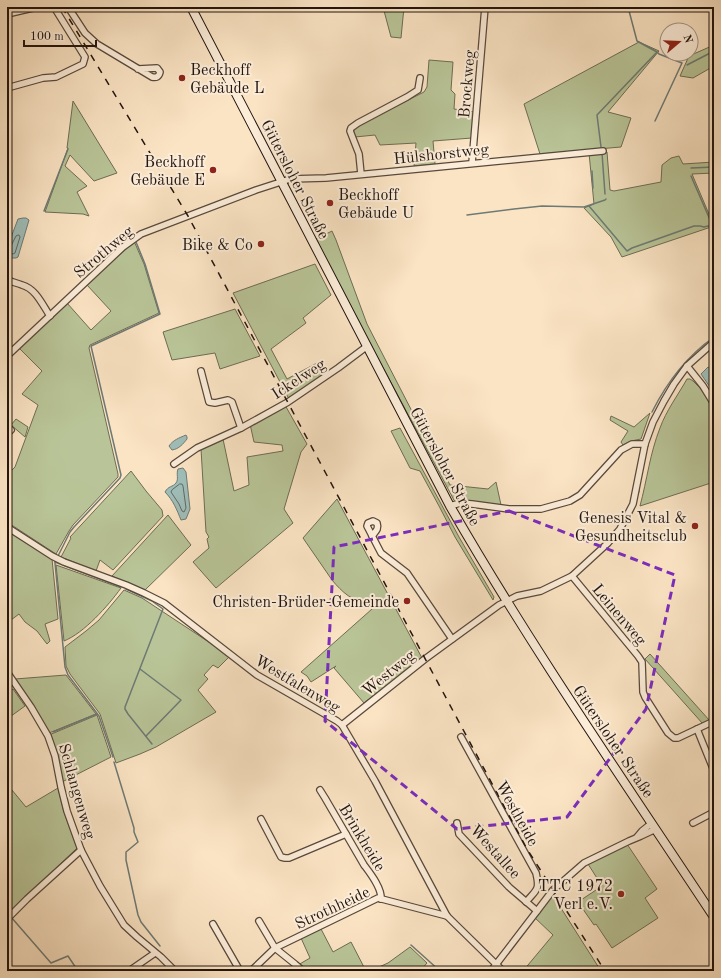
<svg xmlns="http://www.w3.org/2000/svg" width="721" height="978" font-family="'Old Standard TT',serif">
	<style>
		.green { fill: #b9c598; stroke: #6d6c54 }
		.water { fill: #9fbeb9; stroke: #6d7a75 }
		.lines { fill: none; stroke-linecap: round; stroke-linejoin: round }
		.shore { stroke: #606964; stroke-width: 1 }
		.stream { stroke: #6d7a75; stroke-width: 1.5 }
		.minor-casing { stroke: #58483c; stroke-width: 8 }
		.secondary-casing { stroke: #21140f; stroke-width: 10 }
		.minor { stroke: #fcedd9; stroke-width: 5.5 }
		.secondary { stroke: #fcedd9; stroke-width: 8 }
		.rail { stroke: #21140f; stroke-width: 1.5; stroke-dasharray: 7 7; stroke-linecap: butt }
		.marked { fill: none; stroke: #7b2cbf; stroke-width: 3; stroke-dasharray: 8 5; stroke-linejoin: round }
		.poi-dot { fill: #8f2418; stroke: #fcedd9; stroke-width: 1.5 }
		.labels { text-anchor: middle; stroke-width: 4; stroke-linejoin: round; paint-order: stroke }
		.poi-label { font-size: 16px; fill: #21140f; stroke: #fcedd9; text-anchor: end }
		.street-label { font-size: 16px; fill: #21140f; stroke: #fcedd9 }
	</style>
	<rect width="100%" height="100%" fill="#fbe4c4"/>
	<filter id="stains"><feTurbulence type="fractalNoise" baseFrequency=".005" numOctaves="4"/><feColorMatrix values="0 0 0 0 .2 0 0 0 0 .09 0 0 0 0 .02 0 0 0 .5 -.17"/></filter>
	<radialGradient id="worn" r=".72"><stop offset=".6" stop-color="#630" stop-opacity="0"/><stop offset="1" stop-color="#630" stop-opacity=".3"/></radialGradient>
	<g class="green">
		<path d="M383,7H404L401,38L391,37Z"/>
		<path d="M639,42L659,51L608,112L631,118L621,147L540,154L524,104Z"/>
		<path d="M714,45V66L693,78L680,76L689,56Z"/>
		<path d="M429,60L453,62L451,90L455,94L454,109L475,112L472,138L433,141L435,164L414,166L416,143L380,145L375,135L355,137C353,132 353,130 357,126L424,92L427,87Z"/>
		<path d="M73,101L117,173L94,181L70,155L65,166L87,186L77,192L89,216L83,214L45,212L68,148H67Z"/>
		<path d="M607,152L610,190L614,191L661,182L662,165L671,158L679,156L683,164L714,162V173L692,174L714,226L622,257L611,237L584,208L594,204L589,153Z"/>
		<path d="M332,231L336,240L367,324L450,485L488,489L496,482L501,505L471,501L455,502L372,347L316,239Z"/>
		<path d="M134,241L144,264L159,313L90,345L89,348L118,474V477L73,525L69,531L56,554L7,522V475L15,467L38,405L22,394L42,371L19,348L67,303L91,330L111,311L87,285Z"/>
		<path d="M315,264L331,295L303,318L306,323L271,349L287,379L317,363L325,374L289,399L233,293Z"/>
		<path d="M235,309L260,356L220,369L215,353L172,360L163,332Z"/>
		<path d="M687,379H690L693,381L700,388L709,402L714,413V482L640,506C647,480 650,453 660,428C666,411 678,395 687,379Z"/>
		<path d="M285,405L307,444L301,452L284,509L293,523L216,588L193,562L209,548L207,539L209,537L206,532L201,449L223,439L234,491L249,485L247,457L283,451L282,445L254,442L250,424Z"/>
		<path d="M650,413L641,439L631,441L623,445L621,442L628,431L610,420L611,416L634,427Z"/>
		<path d="M16,419L28,427L25,437L11,425Z"/>
		<path d="M400,428L459,537L494,597L493,600L455,537L439,506L420,471L410,468L391,431Z"/>
		<path d="M131,471L146,491L162,510L163,516L113,570L100,560L96,571L61,557L71,538L70,537Z"/>
		<path d="M337,499L422,658L364,703L334,668L336,666L311,682L307,676L301,672L372,609L369,604C353,602 342,592 332,580L303,538Z"/>
		<path d="M168,515L191,545L144,591L112,576Z"/>
		<path d="M7,531L52,559L58,619L45,624L50,641L47,644L37,631L25,622L19,614L7,623Z"/>
		<path d="M56,565L121,588C108,606 84,633 64,641Z"/>
		<path d="M124,590L142,598L230,656L218,668L213,665L204,675L208,679L198,690L216,712L156,747L140,754L116,763L100,714L70,674L66,666L65,647L86,631L99,620Z"/>
		<path d="M650,654L710,721L703,724L645,659Z"/>
		<path d="M66,675L96,714L49,733L34,706L15,679Z"/>
		<path d="M13,689L25,706L7,719V693Z"/>
		<path d="M97,715L111,757L62,782L49,735Z"/>
		<path d="M7,784L26,807L58,788L64,812L77,848L7,916Z"/>
		<path d="M627,844L657,889L645,898L658,918L612,948L596,924L594,925L578,902L602,886L588,864Z"/>
		<path d="M552,894L601,971H523L553,935L534,917Z"/>
		<path d="M321,929L333,952L351,942L366,971H307L298,965L310,958L301,938Z"/>
		<path d="M410,947L427,963L420,971H370L388,963Z"/>
	</g>
	<g class="water">
		<path d="M23,218H26L29,220L18,257L16,258H12L7,255V248L18,219Z"/>
		<path d="M708,367L714,370V393L701,374Z"/>
		<path d="M186,435L187,437V439C183,444 179,449 172,450L169,446C173,440 179,438 186,435Z"/>
		<path d="M183,468L186,472L190,509L186,519L181,520C177,510 173,500 165,492C168,486 173,487 176,483C179,479 176,474 178,469Z"/>
	</g>
	<g class="lines">
		<g class="shore">
			<path d="M7,248L11,246L16,236L18,235H19L20,237L15,253L13,254L7,252"/>
			<path d="M180,484H182L183,486L186,508L184,512L182,511L179,504L171,492L172,490Z"/>
		</g>
		<g class="stream">
			<path d="M687,65L714,51"/>
			<path d="M655,121L682,63L659,54L657,52"/>
			<path d="M601,147L597,115L657,52L637,41L628,7"/>
			<path d="M602,153L605,194"/>
			<path d="M691,168L714,167"/>
			<path d="M592,171L593,188"/>
			<path d="M691,176L714,229"/>
			<path d="M589,206L627,251L632,248L694,226H700L704,227L712,225"/>
			<path d="M44,211L68,149"/>
			<path d="M467,215L514,209L542,206L584,207L605,200L606,199"/>
			<path d="M709,350L714,346"/>
			<path d="M652,412C667,382 687,356 714,337"/>
			<path d="M646,451L649,440"/>
			<path d="M637,496L639,491"/>
			<path d="M632,513L634,508"/>
			<path d="M58,556L70,532L74,527L120,478L121,475L91,346L160,314L145,264L136,242"/>
			<path d="M55,561V563L65,667L68,675L99,716L113,757"/>
			<path d="M55,562L121,587"/>
			<path d="M126,589L152,601L163,609L125,707V709L128,714L152,744"/>
			<path d="M140,669L181,700L146,736"/>
			<path d="M53,732L97,714"/>
			<path d="M114,762L134,828V832L138,842L126,852V860L138,915L141,922L160,946"/>
			<path d="M11,917L51,963L68,956L78,971"/>
			<path d="M411,945L440,971"/>
			<path d="M134,971L154,957H158"/>
		</g>
		<defs>
			<g id="minor">
				<path d="M68,7L85,33L97,44L152,77C156,78 159,77 160,72L157,68L138,69"/>
				<path d="M7,14L37,7"/>
				<path d="M7,88L43,78L56,77L83,64L85,57L54,7"/>
				<path d="M472,163L485,7"/>
				<path d="M361,174L359,154L350,131L351,128L358,123L407,97L418,90L420,78"/>
				<path d="M7,280C12,282 17,283 22,285C36,289 42,304 50,316"/>
				<path d="M7,356L123,247L141,234L256,190L290,179L326,178L603,151"/>
				<path d="M687,366L703,386L714,404"/>
				<path d="M201,371L209,402L215,403L228,400L232,402L241,428"/>
				<path d="M7,426L11,430L7,434"/>
				<path d="M174,464L197,448L241,428L288,402L338,368L366,347"/>
				<path d="M450,506L460,503L472,504L509,509H541L570,501L580,495L621,450L632,444H645"/>
				<path d="M7,527L52,556L64,562L126,585L144,593L164,603L257,675L337,721L342,725L375,781L447,916L503,971"/>
				<path d="M372,536C376,531 379,529 377,523L373,521L368,523L367,526L381,553L407,573L452,639"/>
				<path d="M572,576L638,656L642,662L643,692L645,697L668,733L674,738H678L714,721"/>
				<path d="M7,672L31,707L48,736L55,756L61,787L67,811L81,850L100,886L124,925L137,937L161,957L175,971"/>
				<path d="M342,725L425,659L499,605L517,596L541,591L572,576L608,543L620,529L633,504L645,444L653,422L664,401L674,384L687,366L714,342"/>
				<path d="M697,729L714,771"/>
				<path d="M461,737L536,873C540,890 537,889 526,902"/>
				<path d="M320,790L325,798L364,865C370,873 382,888 381,899"/>
				<path d="M261,819L281,857L285,858H289L346,834"/>
				<path d="M457,823L459,834L509,887L537,911"/>
				<path d="M693,823L714,812"/>
				<path d="M637,837L642,831L652,823"/>
				<path d="M7,919L27,899L81,850"/>
				<path d="M259,921L275,948L295,964L303,971"/>
				<path d="M213,924L240,971"/>
				<path d="M129,971L155,953"/>
				<path d="M251,971L275,948L378,898L447,916"/>
				<path d="M491,971L537,911L553,890L584,863L629,841L641,836L656,829"/>
			</g>
			<path id="secondary" d="M191,7L450,506C531,647 624,781 714,917"/>
		</defs>
		<use href="#minor" class="minor-casing"/>
		<use href="#secondary" class="secondary-casing"/>
		<use href="#minor" class="minor"/>
		<use href="#secondary" class="secondary"/>
		<path class="rail" d="M62,7L188,216L527,849L605,971"/>
	</g>
	<path class="marked" d="M509,511L675,575L646,709L567,817L457,829L325,721L334,547Z"/>
	<g class="poi-dot">
		<circle cx="182" cy="78" r="4"/>
		<circle cx="213" cy="170" r="4"/>
		<circle cx="330" cy="203" r="4"/>
		<circle cx="261" cy="244" r="4"/>
		<circle cx="695" cy="526" r="4"/>
		<circle cx="407" cy="601" r="4"/>
		<circle cx="621" cy="894" r="4"/>
	</g>
	<g class="labels">
		<g class="poi-label">
			<text x="190" y="75" text-anchor="start">Beckhoff<tspan x="190" dy="18">Gebäude L</tspan></text>
			<text x="205" y="167">Beckhoff<tspan x="205" dy="18">Gebäude E</tspan></text>
			<text x="338" y="200" text-anchor="start">Beckhoff<tspan x="338" dy="18">Gebäude U</tspan></text>
			<text x="253" y="250">Bike &amp; Co</text>
			<text x="687" y="523">Genesis Vital &amp;<tspan x="687" dy="18">Gesundheitsclub</tspan></text>
			<text x="399" y="607">Christen-Brüder-Gemeinde</text>
			<text x="613" y="891">TTC 1972<tspan x="613" dy="18">Verl e.V.</tspan></text>
		</g>
		<g class="street-label">
			<text transform="translate(466 84) rotate(-85)" y="6">Brockweg</text>
			<text transform="translate(441 153) rotate(-6)" y="6">Hülshorstweg</text>
			<text transform="translate(296 179) rotate(63)" y="6">Gütersloher Straße</text>
			<text transform="translate(103 251) rotate(-40)" y="6">Strothweg</text>
			<text transform="translate(298 378) rotate(-33)" y="6">Ickelweg</text>
			<text transform="translate(446 466) rotate(62)" y="6">Gütersloher Straße</text>
			<text transform="translate(620 614) rotate(50)" y="6">Leinenweg</text>
			<text transform="translate(388 672) rotate(-39)" y="6">Westweg</text>
			<text transform="translate(298 683) rotate(31)" y="6">Westfalenweg</text>
			<text transform="translate(614 741) rotate(56)" y="6">Gütersloher Straße</text>
			<text transform="translate(78 791) rotate(74)" y="6">Schlangenweg</text>
			<text transform="translate(518 813) rotate(61)" y="6">Westheide</text>
			<text transform="translate(363 837) rotate(59)" y="6">Brinkheide</text>
			<text transform="translate(496 851) rotate(48)" y="6">Westallee</text>
			<text transform="translate(332 907) rotate(-25)" y="6">Strothheide</text>
		</g>
	</g>
	<rect width="721" height="978" fill="none" stroke="#fbe4c4" stroke-width="24"/>
	<rect x="8" y="8" width="705" height="962" fill="none" stroke="#21140f" stroke-width="2"/>
	<rect x="12" y="12" width="697" height="954" fill="none" stroke="#21140f"/>
	<g transform="translate(679 42) rotate(71)"><circle r="19" fill="#fcedd9" stroke="#a49688"/>
	<path d="M0-3L7 15L0 10L-7 15Z" fill="#8f2418"/>
	<text y="-6" font-size="11" font-weight="bold" text-anchor="middle" fill="#21140f">N</text>
	</g>
	<path d="M24 40v6h72v-6" fill="none" stroke="#21140f" stroke-width="2"/>
	<text x="30" y="40" font-size="12" fill="#21140f" stroke="#fcedd9" stroke-width="3" paint-order="stroke">100 m</text>
	<rect width="100%" height="100%" filter="url(#stains)"/>
	<rect width="100%" height="100%" fill="url(#worn)"/>
</svg>
